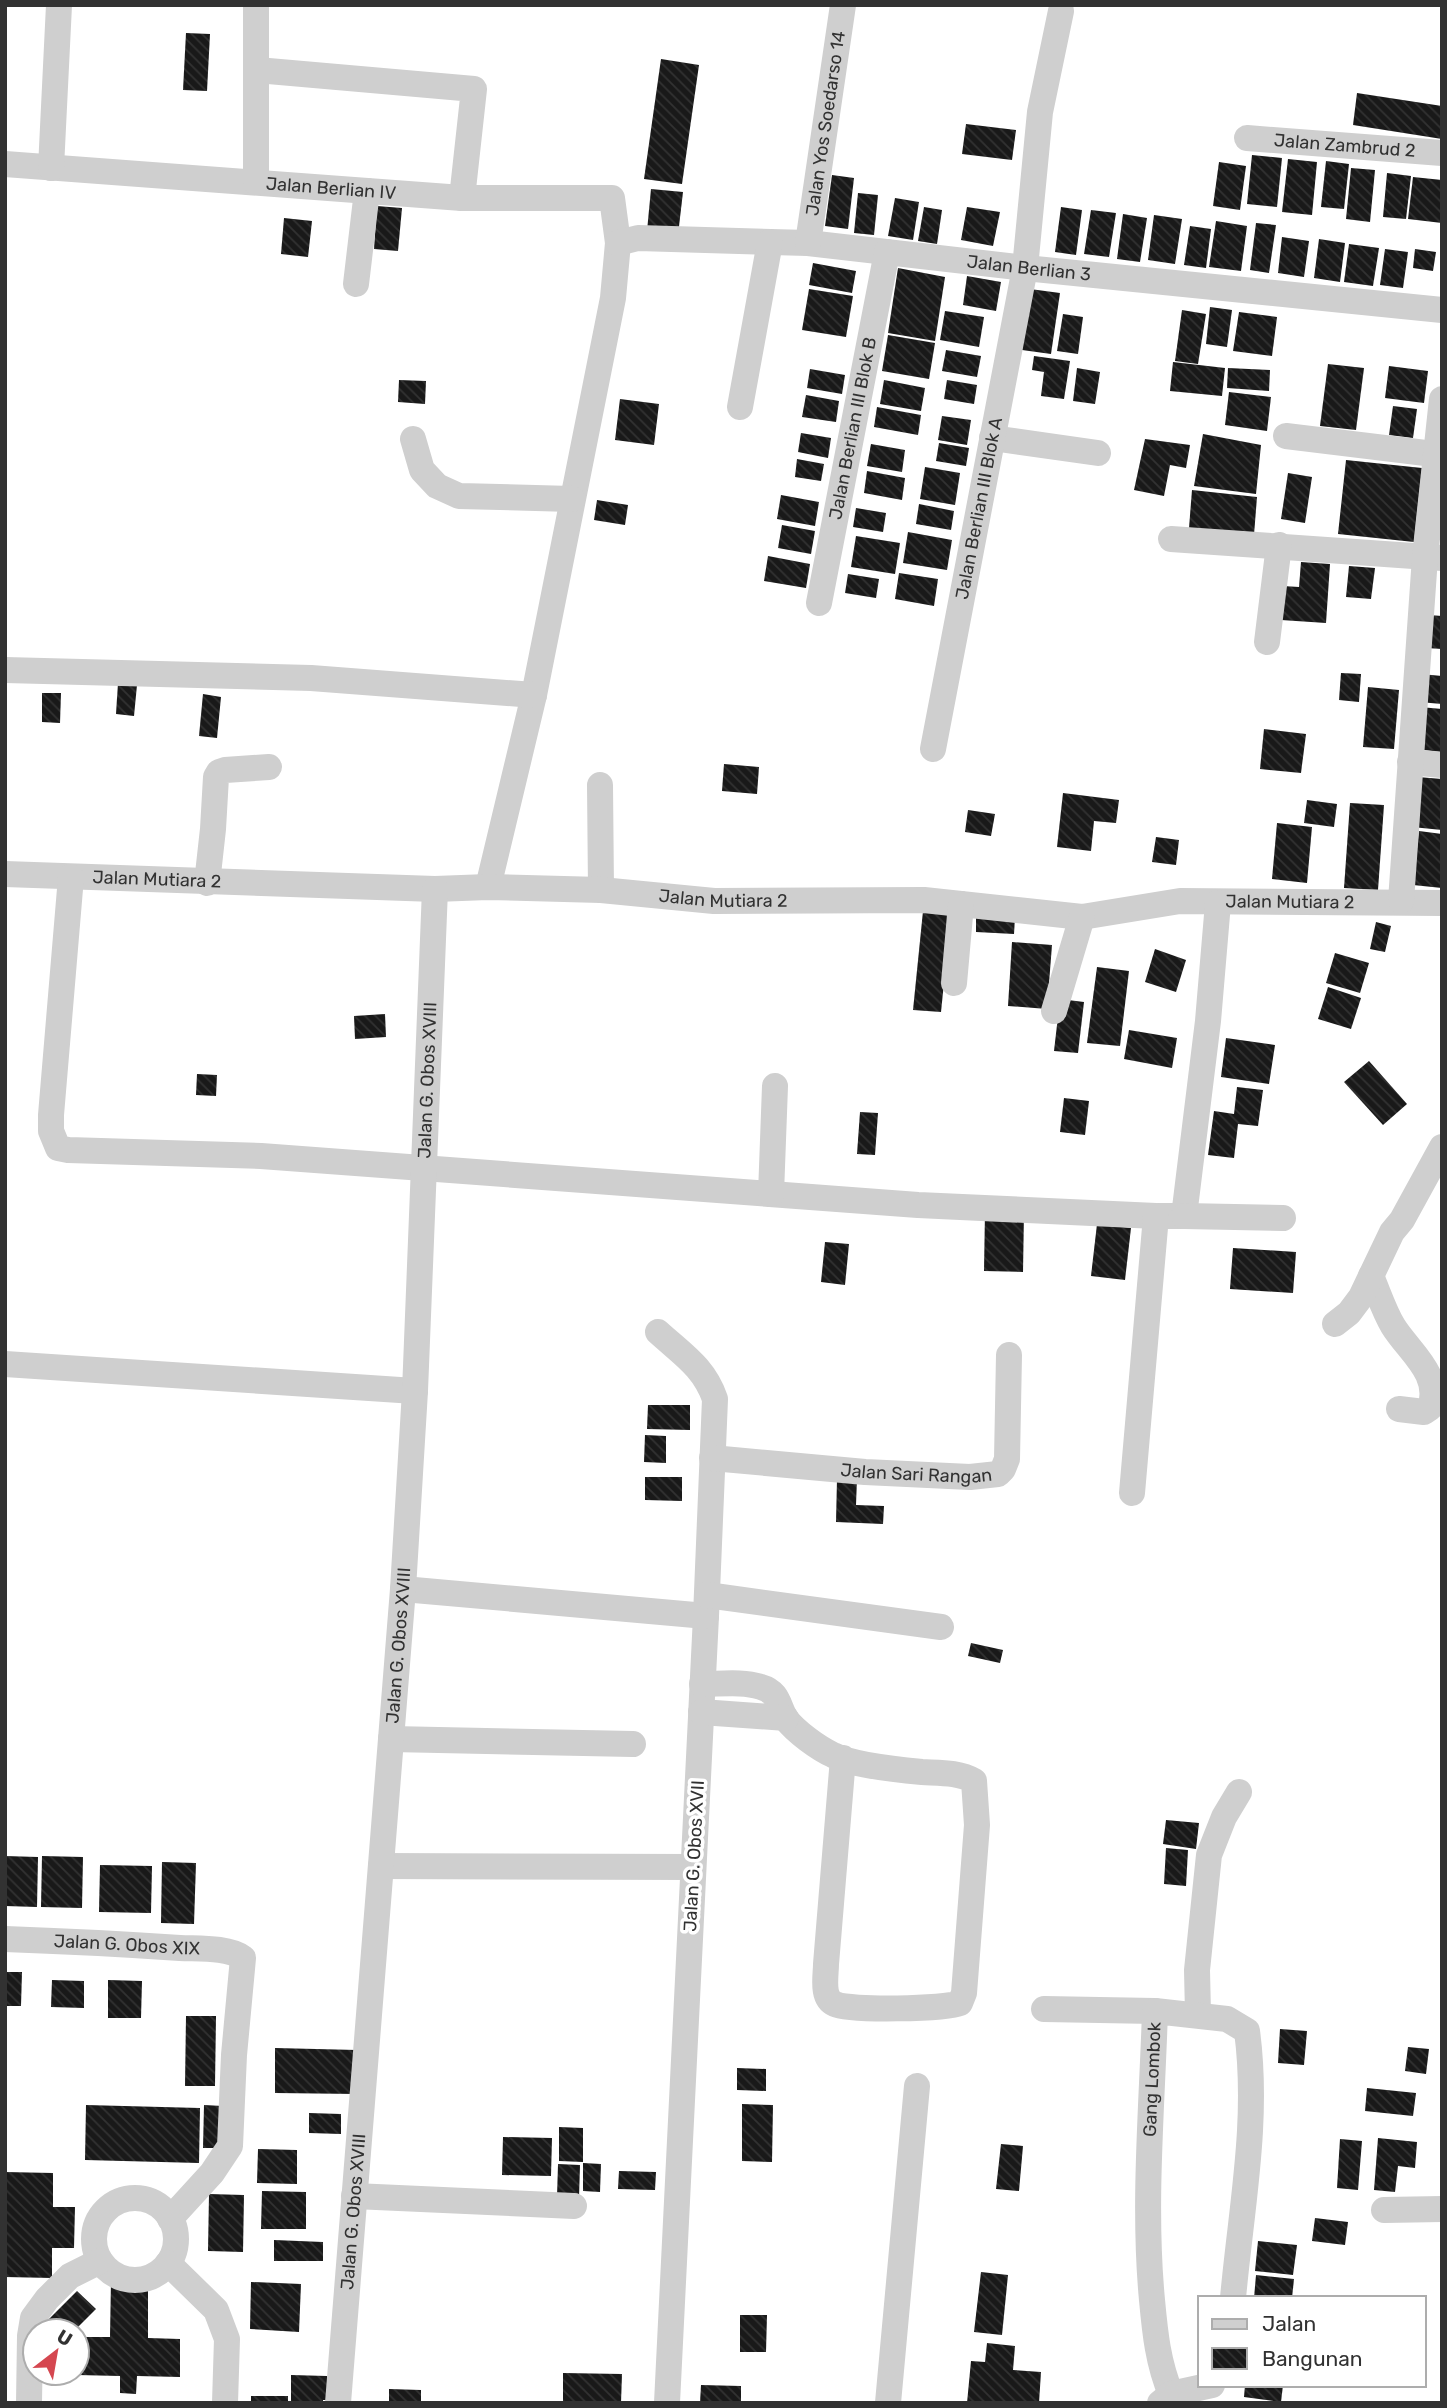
<svg xmlns="http://www.w3.org/2000/svg" width="1447" height="2408" font-family="Rubik,sans-serif">
	<style>
		.building { fill: url(#building-back-hatch) }
		.lines { fill: none; stroke-linecap: round; stroke-linejoin: round }
		.minor { stroke: #cfcfcf; stroke-width: 26 }
		.labels { text-anchor: middle; stroke-width: 7; stroke-linejoin: round; paint-order: stroke }
		.street-label { font-size: 18px; fill: #323232; stroke: #fff }
	</style>
	<defs>
		<pattern id="building-back-hatch" width="6" height="6" patternUnits="userSpaceOnUse" patternTransform="scale(1.75)"><rect width="6" height="6" fill="#191919"/><path d="M-1 5l2 2M0 0l6 6M5-1l2 2" fill="none" stroke="#323232"/></pattern>
	</defs>
	<rect width="100%" height="100%" fill="#fff"/>
	<g class="building">
		<path d="M186,33L210,34L207,91L183,90Z"/>
		<path d="M661,59L699,65L682,184L644,179Z"/>
		<path d="M1357,93L1442,106V139L1353,125Z"/>
		<path d="M966,124L1016,130L1012,160L962,154Z"/>
		<path d="M1252,155L1282,158L1277,207L1247,204Z"/>
		<path d="M1288,159L1317,162L1312,215L1282,212Z"/>
		<path d="M1326,161L1349,164L1344,209L1321,207Z"/>
		<path d="M1219,162L1246,166L1240,210L1213,206Z"/>
		<path d="M1351,168L1375,170L1370,222L1346,219Z"/>
		<path d="M1387,173L1411,176L1406,219L1383,217Z"/>
		<path d="M832,175L854,178L848,229L825,226Z"/>
		<path d="M1413,177L1442,180V223L1408,219Z"/>
		<path d="M651,189L683,192L678,235L647,231Z"/>
		<path d="M858,193L878,195L874,235L854,233Z"/>
		<path d="M895,198L919,202L913,240L888,236Z"/>
		<path d="M377,206L402,208L398,251L374,249Z"/>
		<path d="M924,207L942,210L937,244L918,241Z"/>
		<path d="M967,207L1000,212L993,246L961,240Z"/>
		<path d="M1061,207L1082,210L1076,255L1055,252Z"/>
		<path d="M1091,210L1116,213L1109,257L1084,254Z"/>
		<path d="M1123,214L1147,218L1140,262L1117,259Z"/>
		<path d="M1154,215L1182,219L1175,264L1148,260Z"/>
		<path d="M284,218L312,221L308,257L281,254Z"/>
		<path d="M1216,221L1247,226L1241,271L1209,267Z"/>
		<path d="M1256,223L1276,225L1269,273L1250,270Z"/>
		<path d="M1190,226L1211,229L1206,268L1184,265Z"/>
		<path d="M1282,237L1309,241L1304,277L1278,273Z"/>
		<path d="M1319,239L1345,243L1340,282L1314,278Z"/>
		<path d="M1349,244L1379,248L1373,286L1344,282Z"/>
		<path d="M1385,249L1408,252L1403,288L1380,285Z"/>
		<path d="M1415,249L1436,252L1433,271L1413,268Z"/>
		<path d="M813,263L856,271L852,293L809,285Z"/>
		<path d="M898,268L945,277L935,341L888,333Z"/>
		<path d="M967,276L1001,282L996,311L963,305Z"/>
		<path d="M809,289L853,296L846,337L802,330Z"/>
		<path d="M1030,289L1060,293L1051,354L1022,350Z"/>
		<path d="M1210,307L1232,310L1227,347L1206,344Z"/>
		<path d="M1182,310L1206,314L1198,364L1175,361Z"/>
		<path d="M945,311L984,317L979,347L940,340Z"/>
		<path d="M1239,312L1277,317L1272,356L1233,351Z"/>
		<path d="M1063,314L1083,317L1078,354L1057,351Z"/>
		<path d="M888,335L935,343L929,379L882,371Z"/>
		<path d="M946,350L981,356L977,377L942,371Z"/>
		<path d="M1034,356L1070,361L1064,399L1041,396L1044,372L1032,370Z"/>
		<path d="M1173,362L1225,368L1222,396L1170,391Z"/>
		<path d="M1328,364L1364,368L1356,430L1320,426Z"/>
		<path d="M1389,366L1428,371L1424,403L1385,398Z"/>
		<path d="M1077,368L1100,372L1095,404L1073,401Z"/>
		<path d="M1228,368L1270,370L1269,391L1227,388Z"/>
		<path d="M810,369L845,375L842,394L807,388Z"/>
		<path d="M399,380L426,381L425,404L398,402Z"/>
		<path d="M884,380L925,388L921,411L880,404Z"/>
		<path d="M947,380L977,385L974,404L944,399Z"/>
		<path d="M1229,392L1271,397L1267,431L1225,425Z"/>
		<path d="M806,395L839,401L836,422L802,417Z"/>
		<path d="M620,399L659,404L654,445L615,440Z"/>
		<path d="M1393,406L1417,409L1413,438L1389,435Z"/>
		<path d="M877,407L921,415L918,435L874,427Z"/>
		<path d="M942,416L971,420L967,445L938,440Z"/>
		<path d="M801,433L831,438L828,458L798,452Z"/>
		<path d="M1203,434L1261,445L1256,494L1194,486Z"/>
		<path d="M1145,439L1190,445L1186,468L1170,465L1164,496L1134,490Z"/>
		<path d="M939,443L969,448L966,466L936,461Z"/>
		<path d="M871,444L905,450L902,472L867,466Z"/>
		<path d="M797,459L824,464L821,481L795,477Z"/>
		<path d="M1346,460L1422,468L1414,542L1338,534Z"/>
		<path d="M925,467L960,473L955,505L920,499Z"/>
		<path d="M867,471L905,478L902,500L864,493Z"/>
		<path d="M1288,473L1312,477L1305,523L1281,519Z"/>
		<path d="M1192,490L1257,497L1254,535L1189,528Z"/>
		<path d="M781,495L819,502L815,526L777,519Z"/>
		<path d="M597,500L628,505L625,525L594,520Z"/>
		<path d="M919,504L954,511L951,530L916,524Z"/>
		<path d="M856,508L886,513L883,532L853,527Z"/>
		<path d="M782,525L815,531L811,554L778,548Z"/>
		<path d="M908,532L952,540L947,570L903,563Z"/>
		<path d="M856,536L900,543L895,574L851,567Z"/>
		<path d="M768,556L810,564L806,588L764,581Z"/>
		<path d="M1301,562L1330,564L1326,623L1281,620L1283,586L1299,587Z"/>
		<path d="M1349,566L1375,568L1371,599L1346,597Z"/>
		<path d="M899,573L938,579L934,606L895,599Z"/>
		<path d="M848,574L879,579L876,598L845,593Z"/>
		<path d="M1429,615L1442,616V649L1426,648Z"/>
		<path d="M1341,673L1361,674L1359,702L1339,700Z"/>
		<path d="M1421,674L1442,676V704L1419,702Z"/>
		<path d="M118,683L137,685L134,716L116,714Z"/>
		<path d="M1368,687L1399,690L1394,749L1363,747Z"/>
		<path d="M42,693H61L60,723L42,722Z"/>
		<path d="M203,694L221,697L217,738L199,736Z"/>
		<path d="M1420,707L1442,709V752L1415,749Z"/>
		<path d="M1264,729L1306,734L1301,773L1260,769Z"/>
		<path d="M724,764L759,767L757,794L722,791Z"/>
		<path d="M1418,777L1442,779V830L1412,827Z"/>
		<path d="M1063,793L1119,800L1116,823L1094,821L1091,851L1057,847Z"/>
		<path d="M1307,800L1337,804L1334,827L1304,823Z"/>
		<path d="M1350,803L1384,805L1378,890L1344,888Z"/>
		<path d="M968,810L995,814L991,836L965,832Z"/>
		<path d="M1277,823L1312,827L1307,883L1272,879Z"/>
		<path d="M1419,831L1442,834V888L1413,885Z"/>
		<path d="M1156,837L1179,840L1176,865L1152,862Z"/>
		<path d="M923,911L951,914L941,1012L913,1010Z"/>
		<path d="M976,915L1015,917L1014,934L976,932Z"/>
		<path d="M1376,922L1391,926L1385,952L1370,949Z"/>
		<path d="M1012,942L1052,945L1047,1009L1008,1006Z"/>
		<path d="M1155,949L1186,960L1176,992L1145,982Z"/>
		<path d="M1335,953L1369,963L1360,993L1326,983Z"/>
		<path d="M1097,967L1129,971L1120,1046L1087,1043Z"/>
		<path d="M1328,987L1361,998L1351,1029L1318,1019Z"/>
		<path d="M1060,999L1084,1002L1078,1053L1054,1051Z"/>
		<path d="M385,1014L386,1037L355,1039L354,1016Z"/>
		<path d="M1129,1030L1177,1038L1172,1068L1124,1059Z"/>
		<path d="M1226,1038L1275,1045L1269,1084L1221,1077Z"/>
		<path d="M1369,1061L1407,1104L1383,1125L1344,1082Z"/>
		<path d="M197,1074L217,1075L216,1096L196,1095Z"/>
		<path d="M1237,1087L1263,1090L1258,1126L1238,1124L1234,1158L1208,1155L1214,1111L1234,1114Z"/>
		<path d="M1064,1098L1089,1101L1085,1135L1060,1132Z"/>
		<path d="M860,1112L878,1113L875,1155L857,1154Z"/>
		<path d="M985,1211L1024,1212L1023,1272L984,1271Z"/>
		<path d="M1097,1224L1131,1228L1125,1280L1091,1276Z"/>
		<path d="M825,1242L849,1244L845,1285L821,1282Z"/>
		<path d="M1233,1248L1296,1252L1293,1293L1230,1289Z"/>
		<path d="M648,1405H690V1430L647,1429Z"/>
		<path d="M645,1435L666,1436V1463L644,1462Z"/>
		<path d="M645,1477H682V1501L645,1500Z"/>
		<path d="M837,1479H857L856,1505L884,1506L883,1524L836,1522Z"/>
		<path d="M971,1643L1003,1650L1000,1663L968,1656Z"/>
		<path d="M1166,1820L1199,1823L1196,1849L1163,1844Z"/>
		<path d="M1166,1848L1188,1850L1186,1886L1164,1884Z"/>
		<path d="M5,1856L38,1857L37,1907L5,1906Z"/>
		<path d="M42,1856L83,1857L82,1908L41,1907Z"/>
		<path d="M162,1862L196,1863L194,1924L161,1923Z"/>
		<path d="M100,1865L152,1866L151,1913L99,1912Z"/>
		<path d="M5,1972H22L21,2006H5Z"/>
		<path d="M52,1980L84,1981V2008L51,2007Z"/>
		<path d="M108,1980L142,1981L141,2018H108Z"/>
		<path d="M186,2016H216L215,2086H185Z"/>
		<path d="M1280,2029L1307,2031L1304,2065L1278,2063Z"/>
		<path d="M1408,2047L1429,2049L1426,2074L1405,2071Z"/>
		<path d="M275,2048L357,2050V2094L275,2093Z"/>
		<path d="M737,2068L766,2069V2091L737,2090Z"/>
		<path d="M1367,2088L1416,2093L1413,2116L1365,2111Z"/>
		<path d="M742,2104L773,2105L772,2162L742,2161Z"/>
		<path d="M86,2105L200,2108L199,2163L85,2160Z"/>
		<path d="M204,2105L223,2106L222,2148H203Z"/>
		<path d="M309,2113L341,2114V2134L309,2133Z"/>
		<path d="M559,2127L583,2128V2162L559,2161Z"/>
		<path d="M503,2137L552,2138L551,2176L502,2175Z"/>
		<path d="M1378,2138L1417,2142L1415,2168L1398,2166L1395,2192L1374,2190Z"/>
		<path d="M1340,2139L1362,2141L1358,2190L1337,2188Z"/>
		<path d="M1001,2144L1023,2146L1019,2191L996,2189Z"/>
		<path d="M258,2149L297,2150V2184L257,2183Z"/>
		<path d="M583,2163L601,2164L600,2192L583,2191Z"/>
		<path d="M558,2164L580,2165L579,2198L557,2197Z"/>
		<path d="M619,2171L656,2172L655,2190L618,2189Z"/>
		<path d="M5,2172L53,2173V2207H75L74,2248H52V2278L5,2277Z"/>
		<path d="M262,2191L306,2192V2229H261Z"/>
		<path d="M209,2194L244,2195L243,2252L208,2251Z"/>
		<path d="M1315,2218L1348,2222L1345,2245L1312,2241Z"/>
		<path d="M274,2240L323,2242V2261H274Z"/>
		<path d="M1258,2241L1297,2245L1293,2275L1255,2271Z"/>
		<path d="M981,2272L1008,2275L1002,2335L974,2332Z"/>
		<path d="M1256,2275L1294,2279L1292,2298H1254Z"/>
		<path d="M111,2280L148,2281V2338L180,2339V2377L137,2376L136,2394L120,2393V2376L77,2375V2337H110Z"/>
		<path d="M251,2282L301,2284L299,2332L250,2329Z"/>
		<path d="M77,2291L96,2309L74,2331H51L44,2324Z"/>
		<path d="M740,2315H767L766,2352H740Z"/>
		<path d="M987,2343L1015,2346L1013,2370L1041,2372L1039,2403H967L971,2361L985,2362Z"/>
		<path d="M563,2373L622,2374L621,2403H563Z"/>
		<path d="M291,2375L327,2376V2400H323V2403H291Z"/>
		<path d="M701,2385L741,2386V2403H700Z"/>
		<path d="M1245,2385H1283L1281,2402L1244,2397Z"/>
		<path d="M389,2389L421,2390V2403H389Z"/>
		<rect x="251" y="2396" width="37" height="7"/>
	</g>
	<g class="lines">
		<g class="minor">
			<path d="M257,70L474,89L462,198"/>
			<path id="s1" d="M1247,138L1442,153"/>
			<path id="s2" d="M5,164L462,198H612L618,243L613,298L534,695L488,887"/>
			<path d="M51,168L59,5"/>
			<path d="M256,182V5"/>
			<path id="s3" d="M618,243L638,238L808,243L1025,268L1442,310"/>
			<path id="s4" d="M808,243L843,5"/>
			<path d="M356,284L367,191"/>
			<path d="M740,407L770,242"/>
			<path d="M1286,436L1442,455"/>
			<path d="M992,438L1098,453"/>
			<path d="M413,439L422,470L437,486L459,496L572,499"/>
			<path d="M1171,539L1442,558"/>
			<path id="s5" d="M819,603L887,252"/>
			<path d="M1267,642L1279,545"/>
			<path d="M5,670L311,678L534,695"/>
			<path id="s6" d="M933,749L1025,268L1040,112L1061,11"/>
			<path d="M1410,762L1442,765"/>
			<path d="M600,785L601,890"/>
			<path id="s7" d="M5,874L435,889L488,887L601,890L714,901L924,900L1082,917L1180,901L1442,903"/>
			<path d="M71,877L51,1115V1131L58,1148L68,1150L261,1156L918,1205L1156,1216H1184L1208,1021L1218,903"/>
			<path d="M207,883L213,829L216,777L219,772L225,770L269,767"/>
			<path d="M1401,901L1425,557L1442,399"/>
			<path d="M954,983L961,904"/>
			<path d="M1054,1011L1082,917"/>
			<path d="M771,1194L775,1086"/>
			<path d="M1184,1216L1283,1218"/>
			<path d="M1371,1276C1378,1292 1384,1311 1393,1326C1409,1352 1442,1374 1430,1408L1424,1412L1399,1409"/>
			<path d="M1335,1324L1349,1313L1361,1297L1392,1232L1402,1220L1442,1147"/>
			<path d="M658,1332C682,1354 704,1367 715,1399L706,1616L667,2403"/>
			<path d="M5,1364L415,1391"/>
			<path id="s8" d="M712,1458L865,1472L970,1477L998,1474L1003,1469L1007,1459L1009,1355"/>
			<path d="M1132,1493L1156,1216"/>
			<path d="M403,1589L706,1616"/>
			<path d="M707,1595L941,1627"/>
			<path d="M702,1684C721,1684 743,1681 761,1687C779,1692 778,1706 786,1719C796,1732 818,1748 833,1755C853,1765 899,1770 922,1772C940,1773 959,1772 974,1781L977,1825L964,1993L960,2003C946,2009 849,2011 835,2004C821,1998 826,1976 826,1964L843,1758"/>
			<path d="M701,1712L786,1718"/>
			<path d="M391,1739L633,1744"/>
			<path d="M381,1866L693,1867"/>
			<path id="s9" d="M5,1939C64,1941 121,1944 180,1948C198,1949 228,1947 243,1958L234,2055L230,2146L212,2173L170,2219"/>
			<path d="M1044,2009L1155,2011"/>
			<path d="M1198,2014L1197,1970L1209,1855L1224,1817L1239,1792"/>
			<path d="M354,2196L574,2206"/>
			<circle cx="135" cy="2239" r="41"/>
			<path d="M1384,2210L1442,2209"/>
			<path d="M168,2263L216,2310L227,2339L225,2403"/>
			<path id="s10" d="M1171,2394C1158,2363 1155,2333 1152,2300C1143,2205 1152,2107 1155,2011L1227,2019L1247,2031C1259,2121 1241,2209 1233,2298"/>
			<path d="M29,2403L30,2336L33,2318L47,2299L70,2276L100,2261"/>
			<path id="s11" d="M338,2403L403,1589L415,1391L435,889"/>
			<path d="M888,2403L917,2086"/>
			<path d="M1160,2403L1171,2394L1212,2385"/>
		</g>
	</g>
	<g class="labels">
		<g class="street-label">
			<text dy="6" stroke="none"><textPath href="#s4" startOffset="121">Jalan Yos Soedarso 14</textPath></text>
			<text dy="6" stroke="none"><textPath href="#s1" startOffset="98">Jalan Zambrud 2</textPath></text>
			<text dy="6" stroke="none"><textPath href="#s2" startOffset="327">Jalan Berlian IV</textPath></text>
			<text dy="6" stroke="none"><textPath href="#s3" startOffset="413">Jalan Berlian 3</textPath></text>
			<text dy="6" stroke="none"><textPath href="#s5" startOffset="178">Jalan Berlian III Blok B</textPath></text>
			<text dy="6" stroke="none"><textPath href="#s6" startOffset="245">Jalan Berlian III Blok A</textPath></text>
			<text dy="6" stroke="none"><textPath href="#s7" startOffset="152">Jalan Mutiara 2</textPath></text>
			<text dy="6" stroke="none"><textPath href="#s7" startOffset="719">Jalan Mutiara 2</textPath></text>
			<text dy="6" stroke="none"><textPath href="#s7" startOffset="1288">Jalan Mutiara 2</textPath></text>
			<text dy="6" stroke="none"><textPath href="#s11" startOffset="1326">Jalan G. Obos XVIII</textPath></text>
			<text dy="6" stroke="none"><textPath href="#s8" startOffset="205">Jalan Sari Rangan</textPath></text>
			<text dy="6" stroke="none"><textPath href="#s11" startOffset="760">Jalan G. Obos XVIII</textPath></text>
			<text transform="translate(694 1856) rotate(-87)" y="6">Jalan G. Obos XVII</text>
			<text dy="6" stroke="none"><textPath href="#s9" startOffset="122">Jalan G. Obos XIX</textPath></text>
			<text dy="6" stroke="none"><textPath href="#s10" startOffset="317">Gang Lombok</textPath></text>
			<text dy="6" stroke="none"><textPath href="#s11" startOffset="192">Jalan G. Obos XVIII</textPath></text>
		</g>
	</g>
	<rect width="1447" height="2408" fill="none" stroke="#323232" stroke-width="14"/>
	<rect x="1198" y="2296" width="228" height="91" fill="#ffffff" stroke="#adadad" stroke-width="2"/>
	<rect x="1212" y="2319" width="35" height="10" fill="#cfcfcf" stroke="#adadad" stroke-width="2"/>
	<text x="1262" y="2331" font-size="21" fill="#323232">Jalan</text>
	<rect x="1212" y="2348" width="35" height="21" fill="url(#building-back-hatch)" stroke="#adadad" stroke-width="2"/>
	<text x="1262" y="2366" font-size="21" fill="#323232">Bangunan</text>
	<g transform="translate(56 2352) rotate(31)"><circle r="33" fill="#ffffff" stroke="#adadad" stroke-width="2"/>
	<path d="M0-5L12 26L0 18L-12 26Z" fill="#d54750"/>
	<text y="-10" font-size="19" font-weight="bold" text-anchor="middle" fill="#323232">U</text>
	</g>
</svg>
